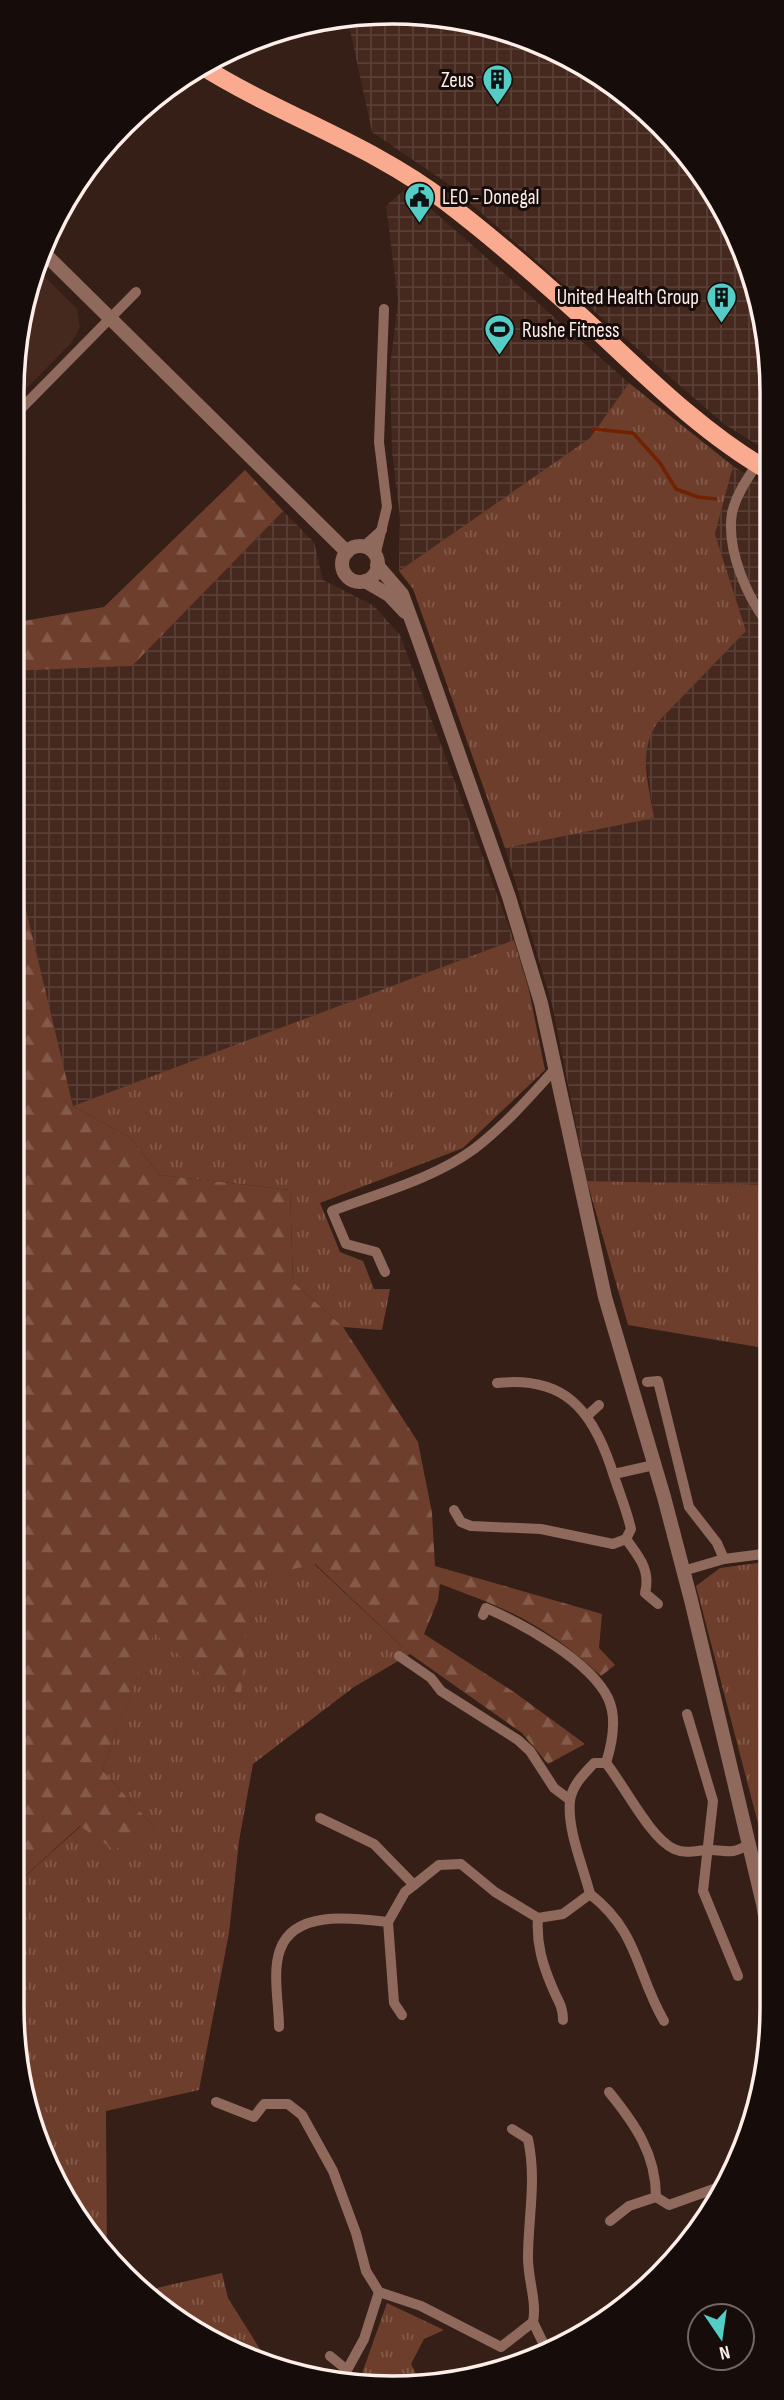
<svg xmlns="http://www.w3.org/2000/svg" width="784" height="2400" font-family="'Sofia Sans Condensed',sans-serif">
	<style>
		.built { fill: #45291f }
		.industrial { fill: url(#industrial-grid) }
		.grass { fill: url(#grass-tufts) }
		.forest { fill: url(#forest-firs) }
		.lines { fill: none; stroke-linecap: round; stroke-linejoin: round }
		.stream { stroke: #712200; stroke-width: 3.5 }
		.minor { stroke: #8f695b; stroke-width: 10 }
		.tertiary { stroke: #8f695b; stroke-width: 14 }
		.primary { stroke: #faab8f; stroke-width: 18 }
		.labels { text-anchor: middle; stroke-width: 6; stroke-linejoin: round; paint-order: stroke }
		.poi-label { font-size: 21px; fill: #feeee9; stroke: #160c09; text-anchor: end }
		.rim { fill: none; stroke: #feeee9; stroke-width: 3.5 }
	</style>
	<defs>
		<pattern id="industrial-grid" width="8" height="8" patternUnits="userSpaceOnUse" patternTransform="scale(1.75)"><rect width="8" height="8" fill="#45291f"/><path d="M0 4h8M4 0v8" fill="none" stroke="#583e35"/></pattern>
		<pattern id="grass-tufts" width="24" height="20" patternUnits="userSpaceOnUse" patternTransform="scale(1.75)"><rect width="24" height="20" fill="#6e3e2c"/><path d="M3 7l-1-3M5 7V3M7 7l1-3M15 17l-1-3M17 17v-4M19 17l1-3" fill="none" stroke="#845a4b"/></pattern>
		<pattern id="forest-firs" width="22" height="20" patternUnits="userSpaceOnUse" patternTransform="scale(1.75)"><rect width="22" height="20" fill="#6e3e2c"/><path d="M5 1l3.5 6h-7zM16 11l3.5 6h-7z" fill="#845a4b"/></pattern>
	</defs>
	<rect width="100%" height="100%" fill="#351f17"/>
	<path class="built" d="M37,269L77,309L80,327L71,343L12,403L25,294Z"/>
	<g class="industrial">
		<path d="M347,16L490,25L603,76L678,142L743,246L769,343V452L724,424L447,183L372,132Z"/>
		<path d="M403,191L422,201L629,383L590,438L399,571L400,517L392,452L390,367L398,301L386,206Z"/>
		<path d="M733,466L769,488L770,1185L587,1181L552,1004L505,848L654,818L645,754L648,738L658,722L746,631L715,534Z"/>
		<path d="M283,511L314,542L323,580L374,606L400,635L514,940L73,1106L12,851V671L132,666Z"/>
	</g>
	<g class="grass">
		<path d="M629,383L733,466L715,534L746,631L658,722C637,752 649,784 654,818L505,848L413,589L399,571L590,438Z"/>
		<path d="M514,940L529,990L545,1070L463,1148L320,1203L340,1252L363,1261L374,1289H390L382,1330L343,1327L293,1282L290,1190L160,1175L130,1138L73,1106Z"/>
		<path d="M587,1181L770,1185V1349L628,1325Z"/>
		<path d="M771,1561V1873L696,1586L720,1568Z"/>
		<path d="M314,1564L410,1654L354,1687L253,1764L239,1841L229,1933L199,2090L106,2111L107,2259L41,2153L12,2008V1888L81,1826L155,1828L102,1770L154,1632L206,1679L248,1580Z"/>
		<path d="M222,2273L228,2298L268,2362L224,2348L148,2290Z"/>
		<path d="M387,2303L444,2330L424,2339L411,2364L419,2380L343,2385L328,2380L336,2376L359,2382Z"/>
	</g>
	<g class="forest">
		<path d="M245,470L283,511L132,666L12,671V623L104,607Z"/>
		<path d="M12,851L73,1106L130,1138L160,1175L290,1190L293,1282L343,1327L418,1442L432,1513L435,1566L602,1614L599,1648L615,1665L601,1676C544,1624 511,1610 440,1584L438,1600L424,1634L514,1692L585,1744L548,1764L522,1733L410,1654L315,1564L249,1580L241,1694L206,1679L154,1633L102,1770L156,1829L114,1850L80,1826L12,1888Z"/>
	</g>
	<g class="lines">
		<g class="stream">
			<path d="M593,429L633,433L660,463L676,489L698,497L716,499"/>
			<path d="M761,532L769,571"/>
		</g>
		<g class="minor">
			<path d="M12,418L136,292"/>
			<path d="M757,464C747,479 736,495 732,513C726,549 747,598 769,625"/>
			<path d="M363,547L382,530"/>
			<path d="M375,556L387,507L379,442L384,309"/>
			<path d="M385,1272L376,1252L346,1244L332,1211C379,1193 433,1179 474,1149C504,1126 529,1098 554,1070"/>
			<path d="M647,1382L658,1381L689,1507L717,1543L724,1559"/>
			<path d="M588,1415L599,1405"/>
			<path d="M614,1474L654,1465"/>
			<path d="M454,1510L461,1522L471,1526L541,1529L613,1544L626,1539L631,1529C626,1507 617,1487 611,1467C591,1408 563,1376 497,1383"/>
			<path d="M626,1539C639,1557 651,1570 645,1593L658,1604"/>
			<path d="M683,1571L724,1559L771,1553"/>
			<path d="M483,1615L486,1608C523,1624 590,1661 608,1698C617,1717 612,1744 606,1763"/>
			<path d="M399,1656L431,1678L441,1691L518,1740L530,1751L554,1788L570,1800"/>
			<path d="M687,1714L713,1801L703,1891L738,1976"/>
			<path d="M320,1818L374,1844L414,1885L405,1892L388,1922"/>
			<path d="M414,1885L439,1865L461,1864L495,1892L538,1918C536,1944 543,1966 553,1989C558,2001 563,2006 563,2020"/>
			<path d="M590,1894C583,1866 567,1830 570,1801C572,1785 584,1774 594,1763H606C624,1785 650,1838 674,1849C685,1854 695,1851 706,1850C726,1849 729,1856 748,1845"/>
			<path d="M538,1918L563,1914L590,1894C639,1932 636,1973 664,2021"/>
			<path d="M279,2027C279,2004 272,1972 280,1950C294,1909 354,1918 388,1922L394,2003L402,2015"/>
			<path d="M609,2092C635,2124 656,2154 656,2197L669,2205L722,2186"/>
			<path d="M216,2102L254,2117L264,2104H288L302,2115L333,2171L356,2233L366,2271L379,2292L421,2306L501,2347L533,2322L546,2349"/>
			<path d="M512,2129L528,2139C537,2182 528,2216 528,2258C528,2280 537,2301 533,2322"/>
			<path d="M610,2221L629,2206L656,2197"/>
			<path d="M330,2356L347,2370L364,2339L379,2292"/>
		</g>
		<g class="tertiary">
			<path d="M45,254L347,552"/>
			<circle cx="360" cy="564" r="18"/>
			<path d="M377,565L402,594L418,638L509,897L541,1003L605,1297L664,1497L691,1600L763,1904L772,1956"/>
			<path d="M365,581L389,595L405,612"/>
		</g>
		<path class="primary" d="M200,65C279,115 371,144 446,202C501,244 553,290 604,337C655,385 708,436 769,471"/>
	</g>
	<defs>
		<symbol id="building-pin" viewBox="-11 -11 22 30"><path d="M0 17L-7.5 6A9.5 9.5 0 1 1 7.5 6Z" fill="#54cdc7" stroke="#160c09"/><path d="M-4-6H4V6H1V3H-1V6H-4ZM-2.5-4.3h1.7v1.8h-1.7ZM.8-4.3h1.7v1.8H.8ZM-2.5-1h1.7V.8h-1.7ZM.8-1h1.7V.8H.8Z" fill="#111"/></symbol>
		<symbol id="civic-pin" viewBox="-11 -11 22 30"><path d="M0 17L-7.5 6A9.5 9.5 0 1 1 7.5 6Z" fill="#54cdc7" stroke="#160c09"/><path d="M-.6-6.5H3V-4.5H.6V-3L4-1V1h2V6H-6V1h2V-1L-.6-3ZM-1.2 2.5V6h2.4V2.5Z" fill="#111"/></symbol>
		<symbol id="stadium-pin" viewBox="-11 -11 22 30"><path d="M0 17L-7.5 6A9.5 9.5 0 1 1 7.5 6Z" fill="#54cdc7" stroke="#160c09"/><path d="M0-5a6.5 5 0 1 0 0 10a6.5 5 0 1 0 0-10ZM-3.5-1.8h7v3.6h-7Z" fill="#111"/></symbol>
	</defs>
	<g fill-rule="evenodd">
		<use href="#building-pin" x="480" y="62" width="35" height="47"/>
		<use href="#civic-pin" x="402" y="180" width="35" height="47"/>
		<use href="#building-pin" x="704" y="280" width="35" height="47"/>
		<use href="#stadium-pin" x="482" y="312" width="35" height="47"/>
	</g>
	<g class="labels">
		<g class="poi-label">
			<text x="474" y="87">Zeus</text>
			<text x="442" y="204" text-anchor="start">LEO - Donegal</text>
			<text x="699" y="304">United Health Group</text>
			<text x="522" y="337" text-anchor="start">Rushe Fitness</text>
		</g>
	</g>
	<path d="M0 0H784V2400H0ZM392 24H392A368 368 0 0 1 760 392V2008A368 368 0 0 1 392 2376H392A368 368 0 0 1 24 2008V392A368 368 0 0 1 392 24Z" fill="#160c09" fill-rule="evenodd"/>
	<path class="rim" d="M392 24H392A368 368 0 0 1 760 392V2008A368 368 0 0 1 392 2376H392A368 368 0 0 1 24 2008V392A368 368 0 0 1 392 24Z"/>
	<g transform="translate(721 2337) rotate(167)"><circle r="33" fill="#160c09" stroke="#736663" stroke-width="2"/>
	<path d="M0-5L12 26L0 18L-12 26Z" fill="#54cdc7"/>
	<text y="-10" font-size="19" font-weight="bold" text-anchor="middle" fill="#feeee9">N</text>
	</g>
</svg>
